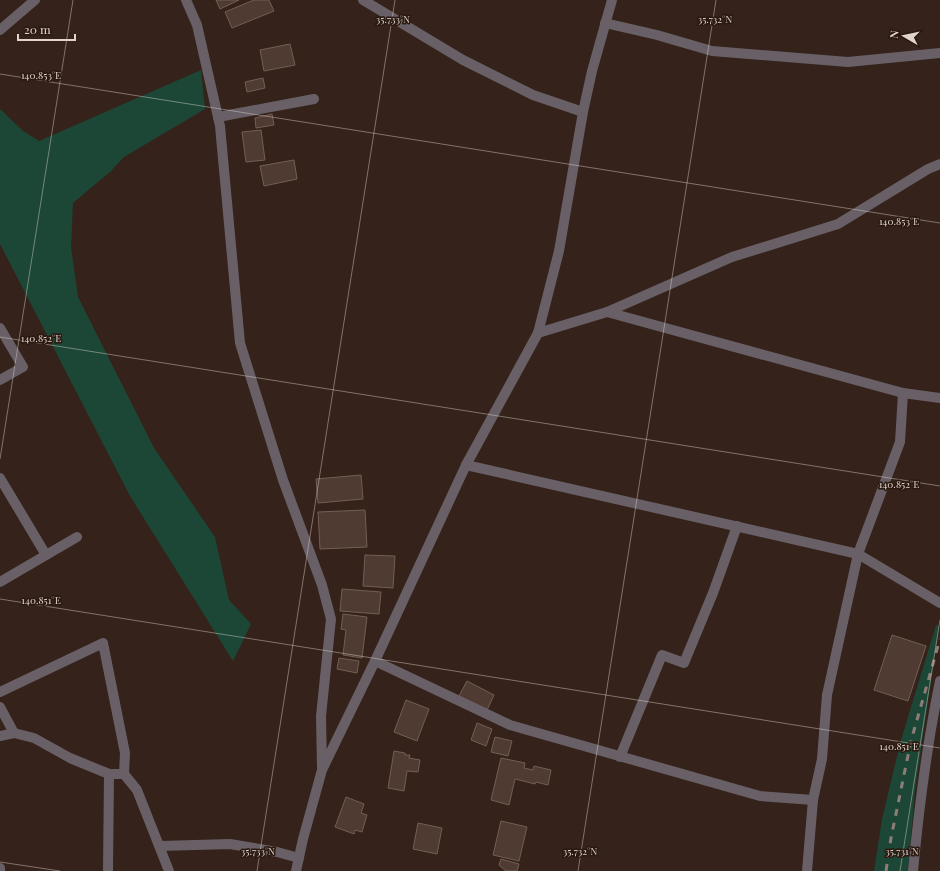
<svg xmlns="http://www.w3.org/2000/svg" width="940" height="871" font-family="'Playfair Display',serif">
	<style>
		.green { fill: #1c4736 }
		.building { fill: #4f3b32; stroke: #745e54 }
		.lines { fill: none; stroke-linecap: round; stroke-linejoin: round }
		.minor { stroke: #686066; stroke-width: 10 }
		.rail { stroke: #8d7d76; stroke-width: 3; stroke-dasharray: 7 7; stroke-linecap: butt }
		.ticks { fill: none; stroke: #e1d4ce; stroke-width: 1; stroke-opacity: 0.45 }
		.ticks-label { font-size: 10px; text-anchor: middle; fill: #e1d4ce; stroke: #2a1910; stroke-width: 3; stroke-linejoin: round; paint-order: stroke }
	</style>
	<rect width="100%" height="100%" fill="#35221a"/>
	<g class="green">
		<path d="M201,70L205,109L124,157L111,171L73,203L71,247L78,297L154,448L215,537L229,600L251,624L233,661L130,496L0,244V109L23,131L39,141Z"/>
		<path d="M936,625L939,626L915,790L908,871H874L882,819L901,740Z"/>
	</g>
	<g class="building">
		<path d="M216,0H239L220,9Z"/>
		<path d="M254,0H269L274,11L232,28L225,12Z"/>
		<path d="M290,44L295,65L264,71L260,50Z"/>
		<path d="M263,78L265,88L247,92L245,82Z"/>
		<path d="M272,114L274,125L256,128L255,118Z"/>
		<path d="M261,130L265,160L246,162L242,132Z"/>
		<path d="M294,160L297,179L264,186L260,166Z"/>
		<path d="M361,475L363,499L318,503L316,479Z"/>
		<path d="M365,510L367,547L320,549L318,512Z"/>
		<path d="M365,555L395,556L393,588L363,586Z"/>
		<path d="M342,589L381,592L379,614L340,611Z"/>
		<path d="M343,614L367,617L362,658L343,655L346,630L341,629Z"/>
		<path d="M892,635L926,646L908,701L874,690Z"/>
		<path d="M339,658L359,661L357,673L337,669Z"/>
		<path d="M467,681L494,695L487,710L459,696Z"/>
		<path d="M406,700L429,709L417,741L394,732Z"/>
		<path d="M477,723L492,729L486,746L471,740Z"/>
		<path d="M495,737L512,741L508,756L491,752Z"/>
		<path d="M394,751L405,753V755H410L409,758L420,760L418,772L407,771L404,791L388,788Z"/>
		<path d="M501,758L525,763L524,768L533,770L534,766L551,770L548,785L536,782L535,784L515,779L509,805L491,800Z"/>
		<path d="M346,797L364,804L361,813L367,815L362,832L355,830L354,834L335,827Z"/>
		<path d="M501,821L527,827L519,861L493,855Z"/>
		<path d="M418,823L442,828L437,854L413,849Z"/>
		<path d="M501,859L519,864L517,871H506L499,865Z"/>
	</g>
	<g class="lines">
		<g class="minor">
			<path d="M186,0L197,25L220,126L240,343L283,480L322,585L331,619L321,716L322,768"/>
			<path d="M363,0L463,60L533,95L583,112"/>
			<path d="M605,23L657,35L712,51L848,62L940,53"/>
			<path d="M0,30L35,0"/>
			<path d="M218,117L314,99"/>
			<path d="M607,312L903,393L940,398"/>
			<path d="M0,328L23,367L0,380"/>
			<path d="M538,333L607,312L732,257L838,224L928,169L940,164"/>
			<path d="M466,465L858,554L940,603"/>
			<path d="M0,478L46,555"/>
			<path d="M0,582L77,537"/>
			<path d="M375,661L510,725L760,796L813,800"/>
			<path d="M0,692L103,643L125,753L124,774L137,790L169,871"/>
			<path d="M0,707L14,733"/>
			<path d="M0,736L14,733L34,738L70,758L109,774H124"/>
			<path d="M620,757L662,655L684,663L713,593L737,526"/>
			<path d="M160,846L230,844L277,852L299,858"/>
			<path d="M0,868V871"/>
			<path d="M108,871L109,774"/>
			<path d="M296,871L303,839L322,770L375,661L466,465L538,333L559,251L583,112L592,71L612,0"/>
			<path d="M807,871L813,800L822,759L827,695L858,554L900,442L903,393"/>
			<path d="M913,871C919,807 927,744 940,681"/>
		</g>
		<path class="rail" d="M886,871L891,838L911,741L940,639"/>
	</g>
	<path class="ticks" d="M0,74L940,223M0,337L940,486M0,459L73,0M0,599L940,748M0,862L60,871M257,871L395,0M578,871L716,0M900,871L940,620"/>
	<g class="ticks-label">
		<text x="393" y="23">35.733°N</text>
		<text x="715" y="23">35.732°N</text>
		<text x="41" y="79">140.853°E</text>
		<text x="899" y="225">140.853°E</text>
		<text x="41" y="342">140.852°E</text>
		<text x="899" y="488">140.852°E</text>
		<text x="41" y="604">140.851°E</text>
		<text x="899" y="750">140.851°E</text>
		<text x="258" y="855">35.733°N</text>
		<text x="580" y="855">35.732°N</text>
		<text x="902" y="855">35.731°N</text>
	</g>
	<g transform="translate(904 36) rotate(279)" stroke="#2a1910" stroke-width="3" paint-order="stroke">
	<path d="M0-3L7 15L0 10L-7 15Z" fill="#e1d4ce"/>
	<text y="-6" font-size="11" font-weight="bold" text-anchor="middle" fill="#e1d4ce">N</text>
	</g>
	<path d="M18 34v6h57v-6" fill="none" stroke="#e1d4ce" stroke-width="2"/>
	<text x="24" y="34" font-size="12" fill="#e1d4ce" stroke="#2a1910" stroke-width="3" paint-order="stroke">20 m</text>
</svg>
